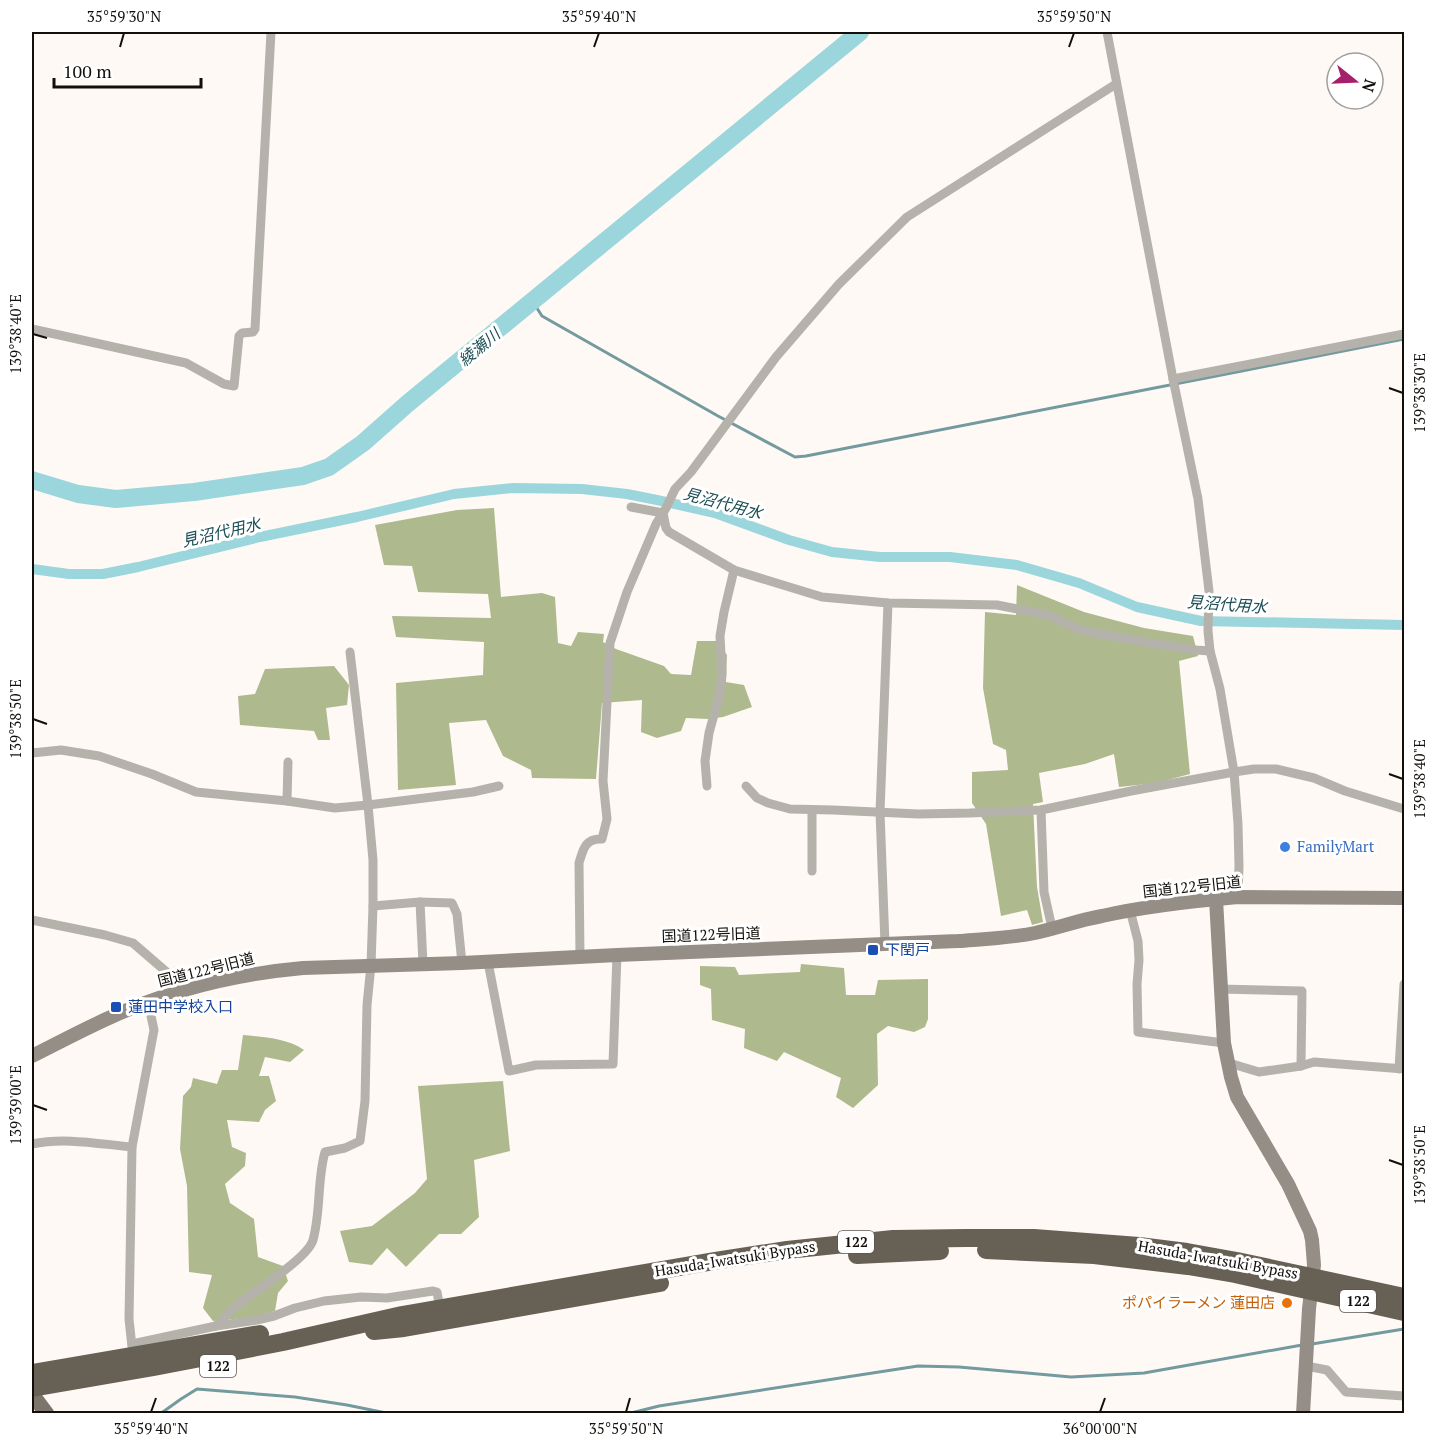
<svg xmlns="http://www.w3.org/2000/svg" width="1436" height="1445" font-family="'PT Serif','Noto Sans JP',serif">
	<style>
		.forest { fill: #afb98e }
		.lines { fill: none; stroke-linecap: round; stroke-linejoin: round }
		.stream { stroke: #739a9e; stroke-width: 3 }
		.canal { stroke: #9cd6dd; stroke-width: 10 }
		.river { stroke: #9cd6dd; stroke-width: 18 }
		.street { stroke: #b5b2ac; stroke-width: 9 }
		.secondary { stroke: #948e86; stroke-width: 14 }
		.primary { stroke: #7c756b; stroke-width: 15 }
		.highway { stroke: #676054; stroke-width: 18 }
		.ticks { fill: none; stroke: #120e0a; stroke-width: 2 }
		.shop-dot { fill: #3f7fe0; stroke: #fff; stroke-width: 2 }
		.transit-dot { fill: #1a4fb4; stroke: #fff; stroke-width: 2 }
		.food-dot { fill: #e8710a; stroke: #fff; stroke-width: 2 }
		.labels { text-anchor: middle; stroke-width: 6; stroke-linejoin: round; paint-order: stroke }
		.shield { fill: #fff; stroke: #595654; stroke-width: 1.5 }
		.shield-label { font-size: 14px; font-weight: bold; fill: #120e0a }
		.shop-label { font-size: 15px; fill: #366cbe; stroke: #fff; text-anchor: start }
		.street-label { font-size: 15px; fill: #120e0a; stroke: #fff }
		.transit-label { font-size: 15px; fill: #164399; stroke: #fff; text-anchor: start }
		.food-label { font-size: 15px; fill: #c56008; stroke: #fff; text-anchor: end }
		.water-label { font-size: 16px; font-style: italic; fill: #1c4e54; stroke: #fff }
		.neatline { fill: none; stroke: #120e0a; stroke-width: 2 }
		.ticks-label { font-size: 15px; text-anchor: middle; fill: #120e0a }
	</style>
	<rect width="100%" height="100%" fill="#fff9f5"/>
	<g class="forest">
		<path d="M494,508L501,597L542,593L555,597L558,643L571,646L578,632L604,634L603,642L616,649L664,666L671,674L691,675L697,641H716L727,655L726,682L744,685L752,707L723,717L708,719L686,718L681,731L657,738L641,732L642,700L602,703L596,779L532,778L531,770L503,756L486,720L449,723L456,785L398,790L396,683L483,675L484,642L396,637L392,616L491,618L488,594L418,592L412,566L384,565L375,525L457,510Z"/>
		<path d="M1017,585L1084,612L1144,628L1193,636L1198,656L1179,661L1190,774L1156,783L1119,787L1114,754L1085,764L1039,773L1043,802L1033,804L1037,887L1043,922L1032,925L1027,910L1001,916L986,824L972,803V772L1008,770L1006,750L993,744L983,688L985,612L1016,615Z"/>
		<path d="M334,666L349,685L347,705L326,708L330,740H318L314,731L240,725L238,696L255,694L265,669Z"/>
		<path d="M801,964L844,968L846,995H875L878,980L928,979V1019L925,1027L914,1032L888,1026L877,1034L878,1085L853,1108L836,1097L841,1078L784,1052L777,1061L744,1048L745,1029L712,1020L711,989L700,985V966L735,967L739,975L800,972Z"/>
		<path d="M243,1035C263,1037 287,1038 304,1050L290,1062L265,1057L259,1076H269L276,1101L265,1110L259,1122L227,1120L232,1147L246,1153L245,1166L225,1184L230,1203L254,1219L258,1257L283,1266L288,1281L278,1293L275,1311L254,1317L213,1321L203,1308L212,1275L189,1272L187,1186L180,1149L183,1096L191,1087L193,1078L217,1084L222,1070H238Z"/>
		<path d="M503,1081L510,1151L474,1160L479,1217L461,1234H439L406,1267L387,1248L372,1265L349,1262L340,1231L372,1226L415,1193L427,1179L418,1086Z"/>
	</g>
	<g class="lines">
		<g class="stream">
			<path d="M533,302L542,316L718,416L795,457L806,456C1006,416 1205,379 1404,339"/>
			<path d="M1312,1344L1404,1329"/>
			<path d="M160,1414L181,1399L197,1389L295,1397L347,1405L391,1414"/>
			<path d="M627,1414L659,1406L918,1366L959,1367L1071,1377L1144,1373L1302,1345"/>
		</g>
		<path class="canal" d="M32,569L69,574H103L138,567L260,537L357,517L454,494L513,488L582,489L627,494L657,500L715,513L789,540L832,552L880,557H950L1017,565L1079,583L1137,607L1201,621L1404,625"/>
		<path class="river" d="M32,480L78,494L116,499L194,492L303,476L329,467L363,443L407,404L860,32"/>
		<g class="street">
			<path d="M1107,32L1173,379L1198,499L1209,591L1208,631L1210,651L1220,689L1234,772L1238,824L1239,866L1238,897"/>
			<path d="M32,329L186,363L224,384L234,386L239,336L242,333L253,332L255,329L271,32"/>
			<path d="M1173,379L1404,334"/>
			<path d="M631,507L663,513"/>
			<path d="M663,513L666,528L669,532L734,570L822,597L888,603L997,605L1048,615L1080,630L1144,642L1196,650L1210,651"/>
			<path d="M32,753L61,750L99,756L152,774L196,792L287,801L335,808L368,805L473,792L499,786"/>
			<path d="M707,786L705,761L709,733L720,693L722,674L720,636L724,612L734,570"/>
			<path d="M746,786L757,798L768,803L790,809L833,810L918,814L970,813L1041,810L1131,791L1234,772L1254,769H1276L1314,778L1345,791L1404,809"/>
			<path d="M287,801L288,762"/>
			<path d="M812,810V871"/>
			<path d="M1041,810L1044,892L1052,928"/>
			<path d="M420,902L423,964"/>
			<path d="M373,906L420,902L452,903L457,914L462,963"/>
			<path d="M1130,910L1138,941L1139,960L1137,984L1138,1032L1224,1043"/>
			<path d="M32,920L105,935L133,943L177,981L182,992"/>
			<path d="M885,944L880,812L888,603"/>
			<path d="M580,957L579,863C583,850 585,838 602,839L607,819L603,781L610,643L627,592L656,524L666,508L675,489L691,472L776,357L839,284L907,217L1116,84"/>
			<path d="M488,962L509,1071L536,1065L613,1064L617,955"/>
			<path d="M1220,989L1302,991L1301,1066"/>
			<path d="M1229,1063L1259,1072L1301,1066L1314,1062L1404,1069"/>
			<path d="M1399,1069L1404,984"/>
			<path d="M32,1144C65,1137 99,1144 132,1147"/>
			<path d="M216,1326C224,1318 231,1309 240,1303C256,1290 308,1258 313,1240C321,1211 317,1180 325,1152L345,1148L360,1141L365,1101L367,1005L371,965L373,906V860L368,805L350,652"/>
			<path d="M132,1344L216,1326L257,1320L274,1316L295,1308L324,1301L361,1297L387,1298L433,1291L437,1292L440,1308"/>
			<path d="M133,1356L129,1319L132,1147L154,1030L148,1002"/>
			<path d="M1306,1366L1327,1370L1346,1392L1404,1396"/>
		</g>
		<g class="secondary">
			<path d="M1216,899L1224,1043L1231,1077L1237,1097L1288,1184L1310,1231L1312,1240L1314,1265L1309,1309L1303,1414"/>
			<path d="M32,1056C58,1043 84,1029 111,1017C171,990 237,974 303,968L462,963L617,955L958,941C984,939 1010,938 1035,933C1058,928 1079,920 1102,916C1146,906 1192,901 1238,897L1404,898"/>
		</g>
		<path class="primary" d="M32,1394L47,1414"/>
		<g class="highway">
			<path d="M986,1250L1094,1255L1188,1266L1235,1274L1404,1312"/>
			<path d="M857,1255L940,1251"/>
			<path d="M374,1331L404,1328L660,1283"/>
			<path d="M32,1373L260,1334"/>
			<path d="M32,1388L154,1367L283,1342L402,1315L714,1261L787,1250L893,1239L966,1238H1034L1139,1246L1187,1252L1237,1261L1404,1297"/>
		</g>
	</g>
	<path class="ticks" d="M120,47L124,33M594,47L599,33M1069,47L1074,33M33,334L47,338M1389,388L1403,393M33,719L47,724M1389,774L1403,779M33,1105L47,1110M1389,1160L1403,1165M151,1412L156,1398M626,1412L630,1398M1100,1412L1105,1398"/>
	<circle class="shop-dot" cx="1285" cy="847" r="6"/>
	<g class="transit-dot">
		<rect x="867" y="944" width="12" height="12" rx="3"/>
		<rect x="110" y="1001" width="12" height="12" rx="3"/>
	</g>
	<circle class="food-dot" cx="1287" cy="1303" r="6"/>
	<g class="labels">
		<g class="shield">
			<rect x="838" y="1231" width="36" height="22" rx="4.5"/>
			<rect x="1340" y="1290" width="36" height="22" rx="4.5"/>
			<rect x="200" y="1355" width="36" height="22" rx="4.5"/>
		</g>
		<g class="shield-label">
			<text x="856" y="1247">122</text>
			<text x="1358" y="1306">122</text>
			<text x="218" y="1371">122</text>
		</g>
		<g class="shop-label">
			<text x="1297" y="852">FamilyMart</text>
		</g>
		<g class="street-label">
			<text transform="translate(1192 887) rotate(-6)" y="5">国道122号旧道</text>
			<text transform="translate(711 935) rotate(-2)" y="5">国道122号旧道</text>
			<text transform="translate(206 970) rotate(-14)" y="5">国道122号旧道</text>
			<text transform="translate(735 1259) rotate(-9)" y="5">Hasuda-Iwatsuki Bypass</text>
			<text transform="translate(1218 1260) rotate(10)" y="5">Hasuda-Iwatsuki Bypass</text>
		</g>
		<g class="transit-label">
			<text x="885" y="955">下閏戸</text>
			<text x="128" y="1012">蓮田中学校入口</text>
		</g>
		<g class="food-label">
			<text x="1275" y="1308">ポパイラーメン 蓮田店</text>
		</g>
		<g class="water-label">
			<text transform="translate(479 347) rotate(-40)" y="6">綾瀬川</text>
			<text transform="translate(723 503) rotate(15)" y="6">見沼代用水</text>
			<text transform="translate(221 532) rotate(-13)" y="6">見沼代用水</text>
			<text transform="translate(1227 604) rotate(4)" y="6">見沼代用水</text>
		</g>
	</g>
	<rect width="1436" height="1445" fill="none" stroke="#ffffff" stroke-width="66"/>
	<g transform="translate(1355 81) rotate(108)"><circle r="28" fill="#ffffff" stroke="#a09f9d" stroke-width="1.5"/>
	<path d="M0-4.5L10 22L0 15L-10 22Z" fill="#a51f6a"/>
	<text y="-9" font-size="16" font-weight="bold" text-anchor="middle" fill="#120e0a">N</text>
	</g>
	<path d="M54 78v9h147v-9" fill="none" stroke="#120e0a" stroke-width="3"/>
	<text x="63" y="78" font-size="18" fill="#120e0a" stroke="#ffffff" stroke-width="4.5" paint-order="stroke">100 m</text>
	<rect x="33" y="33" width="1370" height="1379" class="neatline"/>
	<g class="ticks-label">
		<text x="124" y="22">35°59'30"N</text>
		<text x="599" y="22">35°59'40"N</text>
		<text x="1074" y="22">35°59'50"N</text>
		<text transform="translate(16 334) rotate(-90)" y="5">139°38'40"E</text>
		<text transform="translate(1420 393) rotate(-90)" y="5">139°38'30"E</text>
		<text transform="translate(16 719) rotate(-90)" y="5">139°38'50"E</text>
		<text transform="translate(1420 779) rotate(-90)" y="5">139°38'40"E</text>
		<text transform="translate(16 1105) rotate(-90)" y="5">139°39'00"E</text>
		<text transform="translate(1420 1165) rotate(-90)" y="5">139°38'50"E</text>
		<text x="151" y="1434">35°59'40"N</text>
		<text x="626" y="1434">35°59'50"N</text>
		<text x="1100" y="1434">36°00'00"N</text>
	</g>
</svg>
